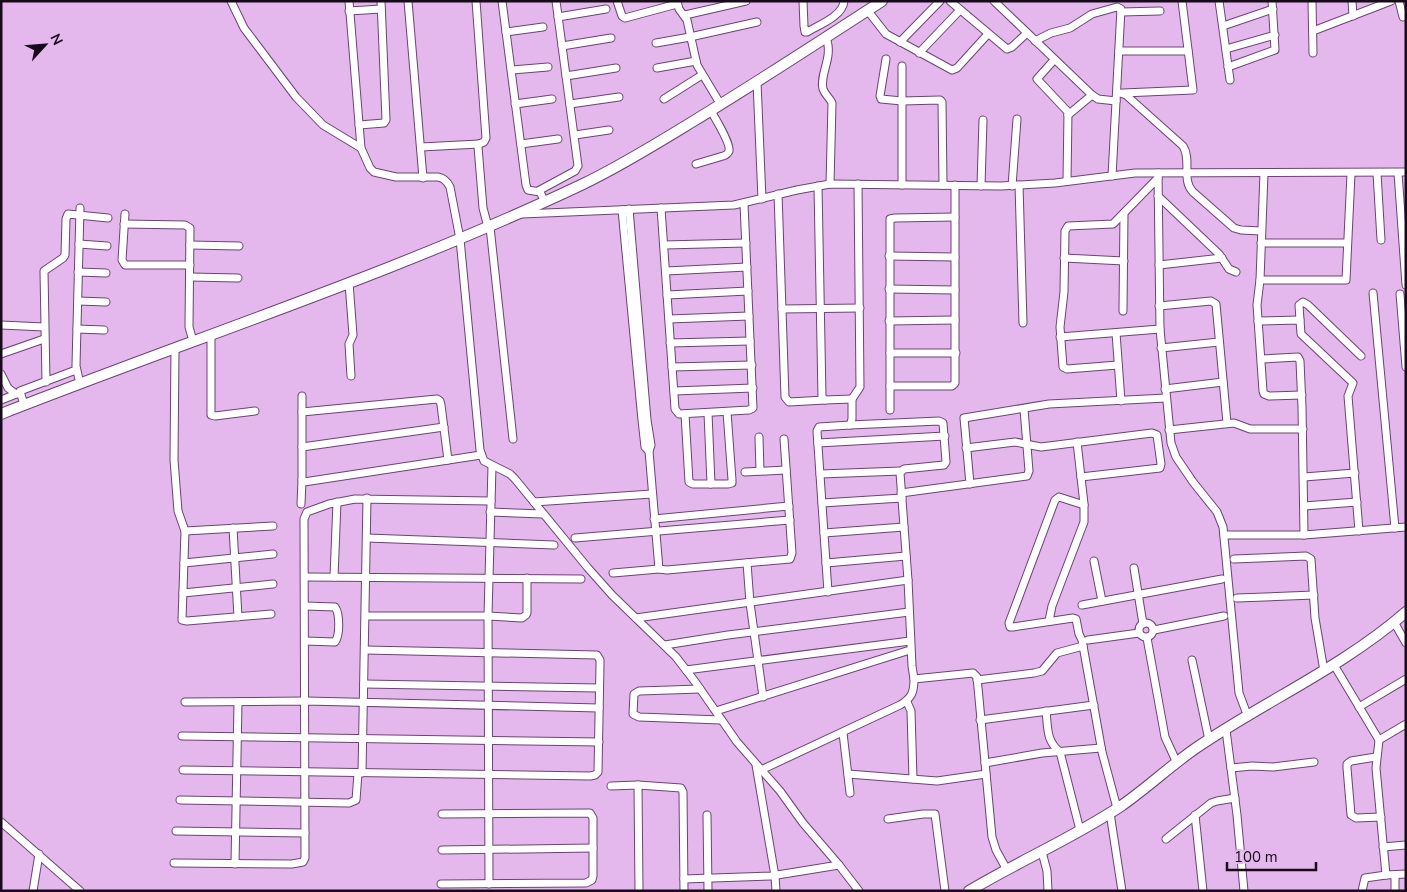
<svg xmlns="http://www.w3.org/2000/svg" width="1407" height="892" font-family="'Nunito Sans',sans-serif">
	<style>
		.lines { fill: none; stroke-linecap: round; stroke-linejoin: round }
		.street-casing { stroke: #6b4473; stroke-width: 9 }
		.secondary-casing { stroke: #6b4473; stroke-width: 12 }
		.street { stroke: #fff; stroke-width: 7 }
		.secondary { stroke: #fff; stroke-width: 10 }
	</style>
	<rect width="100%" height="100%" fill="#e4b8ed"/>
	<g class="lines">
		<defs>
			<g id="street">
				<path d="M231,1L244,28L296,97L323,125L361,148L370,168L374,172L396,177H438C444,178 447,181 450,187L460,239L480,450L484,461L510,474L515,479L588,568L612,595L676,657L696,683L737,742L780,791L803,823L839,865L859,891"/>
				<path d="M349,1L361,148"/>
				<path d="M408,1L423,178"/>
				<path d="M476,1L486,138L484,142L479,144L478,147L483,208L488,227"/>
				<path d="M502,1L526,185L528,190L540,192L545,202"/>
				<path d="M617,1L622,16L625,18L677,4"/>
				<path d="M677,1L679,9L687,20L697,65L721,105"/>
				<path d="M803,1L804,26L805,32H807C819,25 843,16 844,1"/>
				<path d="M950,1L1007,49L1012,47L1027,33"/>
				<path d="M994,1L1092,95L1098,99L1116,101"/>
				<path d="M1219,1L1230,80"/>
				<path d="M1312,1L1313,53"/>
				<path d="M1352,1L1353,16"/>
				<path d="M1399,1L1403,17"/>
				<path d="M349,11L381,9"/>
				<path d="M868,11L886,34L952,70L957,68L988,34"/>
				<path d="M1121,12L1160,11"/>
				<path d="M685,15L746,1"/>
				<path d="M558,17L606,9"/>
				<path d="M1223,26L1273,9"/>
				<path d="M1313,31L1391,1"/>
				<path d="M506,32L543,27"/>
				<path d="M826,38C834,57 819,74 823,89C825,95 830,98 832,103L830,184"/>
				<path d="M1035,41L1051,33L1070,28L1092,14L1117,7L1121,9L1112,176"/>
				<path d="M900,42L940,1"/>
				<path d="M656,43L690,37L757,22"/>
				<path d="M562,46L611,38"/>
				<path d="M1226,49L1275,35"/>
				<path d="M1119,51H1188"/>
				<path d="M919,53L960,10"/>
				<path d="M886,59L880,96L881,99L902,101L940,100L942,102L943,185"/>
				<path d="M1054,60L1037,79L1068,112L1067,181"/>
				<path d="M902,66V185"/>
				<path d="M1228,67L1275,50L1272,1"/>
				<path d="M657,68L696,61"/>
				<path d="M512,70L548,67"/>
				<path d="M566,76L616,68"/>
				<path d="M757,82L762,199"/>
				<path d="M1117,92L1126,95L1183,146C1192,160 1181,180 1193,192L1234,228L1241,230L1261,231"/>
				<path d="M1123,93L1193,90L1182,1"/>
				<path d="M664,99L702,75"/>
				<path d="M515,104L552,99"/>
				<path d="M570,104L619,97"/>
				<path d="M1068,115L1092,95"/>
				<path d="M359,125L384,123L386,120L381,1"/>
				<path d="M575,135L609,130"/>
				<path d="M521,144L558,139"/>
				<path d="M421,147L479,144"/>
				<path d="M696,164L723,156C726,155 727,155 729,151C731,144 715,118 711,111"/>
				<path d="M1158,173L1160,329L1171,443L1176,457L1193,482L1217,512L1223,527L1239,693L1248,717"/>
				<path d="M1264,173L1260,280L1257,305L1263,391L1264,394L1269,396L1302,395"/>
				<path d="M1377,173L1381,240"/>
				<path d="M1398,173L1406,285"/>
				<path d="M1019,185L1023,323"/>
				<path d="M818,186L822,397L825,400L852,399"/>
				<path d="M981,186L983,120"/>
				<path d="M1012,186L1017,119"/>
				<path d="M538,191L575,171L578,166L556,1"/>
				<path d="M778,194L785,397L789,402L825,400"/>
				<path d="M1158,196L1219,254L1229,269L1236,272"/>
				<path d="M80,208L76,366L80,384"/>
				<path d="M661,208L675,409L679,414L749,410L753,408L744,204"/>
				<path d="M629,209L647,420L651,445L649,451L659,569L667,570L790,559L792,553L784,439"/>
				<path d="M622,210L642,420L645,447L649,451"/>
				<path d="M125,214L122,260L125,265H190"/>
				<path d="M522,214L734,205L797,190L830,184L1001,186L1055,183L1135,173L1406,172"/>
				<path d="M124,224L185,225L190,228L189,327L193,341"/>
				<path d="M490,227L513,439"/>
				<path d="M1261,243H1347"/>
				<path d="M79,244L107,246"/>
				<path d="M190,245L239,246"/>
				<path d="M664,245L746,243"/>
				<path d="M889,256L955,257"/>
				<path d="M1064,258L1124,261"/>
				<path d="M1159,265L1222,258"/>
				<path d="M666,271L747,267"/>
				<path d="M78,272L106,273"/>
				<path d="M190,277L238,278"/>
				<path d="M1260,280H1346L1351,174"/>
				<path d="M349,283L353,335L349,344L351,376"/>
				<path d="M889,289L955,290"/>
				<path d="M1373,293L1395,528"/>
				<path d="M1400,294L1406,367"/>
				<path d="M667,295L748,291"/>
				<path d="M78,301L106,302"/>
				<path d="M1159,306L1211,301L1216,304L1227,423"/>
				<path d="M782,309L860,308"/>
				<path d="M1123,311L1124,213"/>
				<path d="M669,319L749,316"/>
				<path d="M1300,320L1299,305L1303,302L1308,305L1361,356"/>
				<path d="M889,321L955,320"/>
				<path d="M1258,321L1300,320L1301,334L1353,383L1348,396L1359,531"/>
				<path d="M1,325L44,327"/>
				<path d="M77,329L104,330"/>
				<path d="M1116,333L1121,401"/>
				<path d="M211,335V415L215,416L255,411"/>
				<path d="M1060,337L1160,329"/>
				<path d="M670,343L750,341"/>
				<path d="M175,348L174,460L178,511L185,531L182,620L187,621L271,614"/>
				<path d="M1161,348L1219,342"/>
				<path d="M890,353H956"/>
				<path d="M1,354L44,339"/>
				<path d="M1262,359L1298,357L1300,361L1302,407L1304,535"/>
				<path d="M1118,365L1067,369L1063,367L1060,327L1064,292L1065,231L1068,226L1113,224L1158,178"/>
				<path d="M672,367L752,365"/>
				<path d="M1,374L8,388L16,394"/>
				<path d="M46,382L44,271L63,258L65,255L66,219L68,214L108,218"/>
				<path d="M890,386H952L955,383V185"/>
				<path d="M1165,389L1223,382"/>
				<path d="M674,391L753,388"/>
				<path d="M302,396V480L304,482L481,455"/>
				<path d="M1,400L19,393"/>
				<path d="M24,405L20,391L76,370"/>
				<path d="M890,410V219L895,218L955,217"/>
				<path d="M302,412L437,399L440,401L441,405L448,460"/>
				<path d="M708,413L711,484"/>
				<path d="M685,414L689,482L693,484H728L732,483V480L727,412"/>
				<path d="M850,425L939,421L943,423L946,462L944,465L904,469L900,473L908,580L912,666L914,679L973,673L977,677L992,837L996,850L1007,870"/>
				<path d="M1169,430L1234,423L1250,429H1303"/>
				<path d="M759,437L760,471"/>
				<path d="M818,443L945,436"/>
				<path d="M302,447L444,427"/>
				<path d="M966,448L1015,442L1041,447L1152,433L1157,435L1161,464L1160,468L1081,477"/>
				<path d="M745,472L786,470"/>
				<path d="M820,474L901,471"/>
				<path d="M1304,477L1355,473"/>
				<path d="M970,484L964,418L1049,404L1166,398"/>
				<path d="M901,493L1027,476L1029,471L1024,409"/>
				<path d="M534,502L652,494"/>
				<path d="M822,503L902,498"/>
				<path d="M301,504L302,480"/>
				<path d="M1084,505L1059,497L1055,500L1009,623L1010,627H1013L1073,618L1076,619L1079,634L1082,640L1102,752L1117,808"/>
				<path d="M1304,506L1357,502"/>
				<path d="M490,512L543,514"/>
				<path d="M654,519L789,506"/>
				<path d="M233,528L238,617"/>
				<path d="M185,531L273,526"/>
				<path d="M824,533L904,527"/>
				<path d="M1224,535H1304L1406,527"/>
				<path d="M367,538L554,545"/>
				<path d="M575,538L790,520"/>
				<path d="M1234,559L1306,556L1311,559L1315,618L1324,671"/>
				<path d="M1094,561L1102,601"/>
				<path d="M184,563L273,554"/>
				<path d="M747,563L750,603L763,697"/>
				<path d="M826,563L906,556"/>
				<path d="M1134,568L1143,624"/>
				<path d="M613,573L659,569"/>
				<path d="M305,577L581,579"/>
				<path d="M334,577L337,502"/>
				<path d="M828,592L817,431L819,427L850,425L852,419V399L860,387L858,184"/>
				<path d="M183,593L273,584"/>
				<path d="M1237,598L1314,595"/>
				<path d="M1082,605L1222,579"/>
				<path d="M305,606L335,607C340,614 340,635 335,642L305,641"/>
				<path d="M366,616H488L522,618L526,615L527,613V578"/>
				<path d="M636,618L908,580"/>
				<path d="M1049,621L1052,606L1084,522V504L1077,442"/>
				<path d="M1394,622L1406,643"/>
				<circle cx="1146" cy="630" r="7"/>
				<path d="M1154,630L1224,616"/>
				<path d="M1147,638L1165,737L1177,763"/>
				<path d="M1088,640L1139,633"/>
				<path d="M665,645L728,635L909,612"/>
				<path d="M1192,660L1209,740"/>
				<path d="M1334,665L1379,740L1376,768L1386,875L1365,878L1362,891"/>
				<path d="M686,670L910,641"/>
				<path d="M977,680L1034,673L1042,671L1057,653L1083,646"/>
				<path d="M364,684L599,688"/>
				<path d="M700,689L639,691L634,694L633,714L639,717L721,720"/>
				<path d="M185,702L306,701L599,708"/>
				<path d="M907,702L911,711L913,779"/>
				<path d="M1359,707L1406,679"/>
				<path d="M716,711L910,650"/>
				<path d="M1046,711C1048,728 1046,741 1060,752L1080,830"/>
				<path d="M980,720L1094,705"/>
				<path d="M1226,730L1237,815L1244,891"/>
				<path d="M843,733L850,793"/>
				<path d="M182,736L599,742"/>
				<path d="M1379,740L1406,724"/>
				<path d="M1376,757L1351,761L1347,764V768L1351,815L1356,818L1381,817"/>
				<path d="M985,763L1042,753L1101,748"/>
				<path d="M756,765L775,876L776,891"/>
				<path d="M1231,768L1252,766L1273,767L1314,762"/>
				<path d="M183,770L590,776L595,775L598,772L600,664V660L597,655L365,650"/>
				<path d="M761,770L900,705C912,698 914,692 914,679"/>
				<path d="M362,773L367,498"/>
				<path d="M848,774L937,781L986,774"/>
				<path d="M638,785L639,891"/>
				<path d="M611,786L638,785L681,788L683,792L684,891"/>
				<path d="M180,800L349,803L356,800L358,773"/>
				<path d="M1110,813L1122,891"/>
				<path d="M707,815L708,891"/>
				<path d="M1195,815L1203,891"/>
				<path d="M888,819L923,814H935L945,891"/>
				<path d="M1,822L80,891"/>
				<path d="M176,831L305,833"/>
				<path d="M1166,839L1211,803L1217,801L1235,798"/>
				<path d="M1383,847L1406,845"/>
				<path d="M442,850L593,848"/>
				<path d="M1042,852L1047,871L1048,891"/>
				<path d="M174,863L292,864L303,862L305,858L304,519L307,512L329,504L355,499L491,501"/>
				<path d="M235,864L238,702"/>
				<path d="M1386,875L1406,874"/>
				<path d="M684,879L771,876L839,865"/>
				<path d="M441,884L586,883L592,880L593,876V818L590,813L442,814"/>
				<path d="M489,884L488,616L492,466"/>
				<path d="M33,891L39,854"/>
				<path d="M1395,891V875"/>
			</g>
			<g id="secondary">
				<path d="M1,414C194,338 393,274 581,185C619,167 656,144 692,122C756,83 819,42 882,1"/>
				<path d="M969,891C1019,861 1073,838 1121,806C1147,788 1170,766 1196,748C1265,701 1343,667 1406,612"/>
			</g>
		</defs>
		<use href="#street" class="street-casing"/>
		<use href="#secondary" class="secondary-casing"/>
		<use href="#street" class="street"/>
		<use href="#secondary" class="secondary"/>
	</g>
	<rect width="1407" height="892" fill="none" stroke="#18091b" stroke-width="5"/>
	<g transform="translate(45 45) rotate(64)" stroke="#e4b8ed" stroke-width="4" paint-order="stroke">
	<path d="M0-4L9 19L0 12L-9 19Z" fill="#18091b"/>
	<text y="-8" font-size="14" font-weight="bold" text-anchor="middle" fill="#18091b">N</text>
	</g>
	<path d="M1227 862v8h89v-8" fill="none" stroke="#18091b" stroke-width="2.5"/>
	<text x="1234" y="862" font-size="15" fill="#18091b" stroke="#e4b8ed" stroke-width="4" paint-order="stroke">100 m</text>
</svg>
